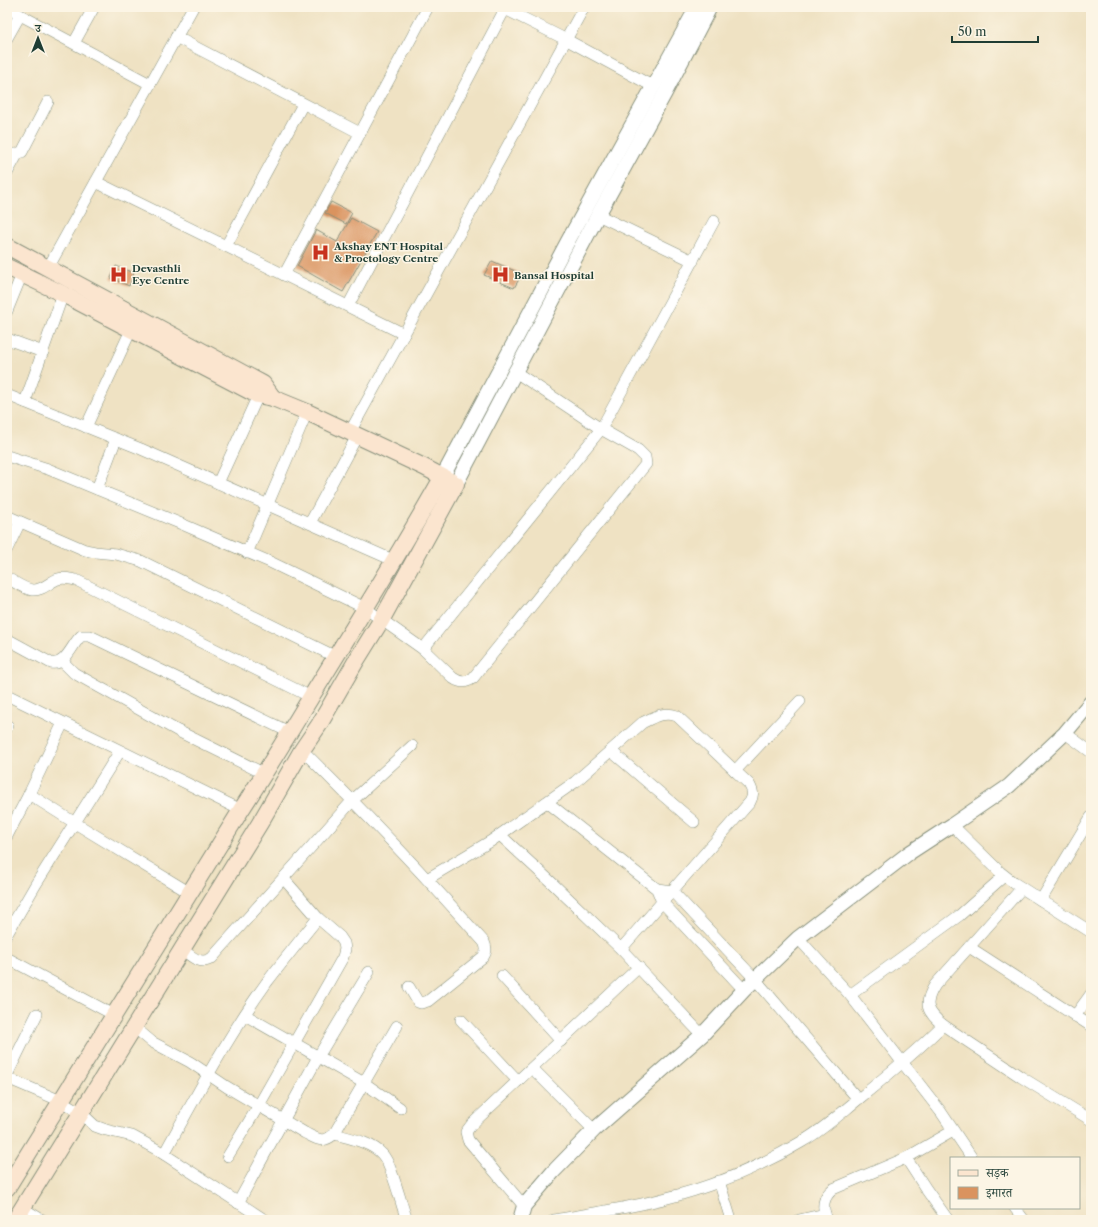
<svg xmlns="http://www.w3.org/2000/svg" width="1098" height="1227" font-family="'Libre Caslon Text','Noto Serif Devanagari',serif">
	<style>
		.building { fill: #da935f }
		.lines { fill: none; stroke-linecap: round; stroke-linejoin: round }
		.minor-casing { stroke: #87907c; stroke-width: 12 }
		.tertiary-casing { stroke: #87907c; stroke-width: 16 }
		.secondary-casing { stroke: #87907c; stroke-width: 18 }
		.minor { stroke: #fff; stroke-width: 11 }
		.tertiary { stroke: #fff; stroke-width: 14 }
		.secondary { stroke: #fbe5cf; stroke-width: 16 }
		.labels { text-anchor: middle; stroke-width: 3; stroke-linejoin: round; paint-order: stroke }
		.poi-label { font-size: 10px; font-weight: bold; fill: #1f3d34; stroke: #fcf5e5; text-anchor: start }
	</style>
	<rect width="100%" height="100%" fill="#fcf5e5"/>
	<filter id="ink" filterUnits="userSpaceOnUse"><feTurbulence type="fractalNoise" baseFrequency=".025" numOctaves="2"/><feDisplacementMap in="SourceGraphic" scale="8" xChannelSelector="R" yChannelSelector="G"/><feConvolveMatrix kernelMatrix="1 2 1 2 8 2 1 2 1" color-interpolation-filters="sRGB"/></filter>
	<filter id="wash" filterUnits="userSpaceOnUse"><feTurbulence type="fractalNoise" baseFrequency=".012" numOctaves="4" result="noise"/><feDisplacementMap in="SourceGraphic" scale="16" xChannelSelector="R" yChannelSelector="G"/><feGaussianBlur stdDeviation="0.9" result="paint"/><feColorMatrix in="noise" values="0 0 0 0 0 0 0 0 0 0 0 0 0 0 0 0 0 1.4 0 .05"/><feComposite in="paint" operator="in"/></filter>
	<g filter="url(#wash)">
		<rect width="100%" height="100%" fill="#efe2c3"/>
		<g id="blocks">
			<g class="building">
				<path d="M331,202L352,213L346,224L325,213Z"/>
				<path d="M351,218L377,232L343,292L297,266L316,230L337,242Z"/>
				<path d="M492,261L522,274L514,288L484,275Z"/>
				<path d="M116,266L134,273L129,286L111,278Z"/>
			</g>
		</g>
	</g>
	<g filter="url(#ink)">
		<use href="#blocks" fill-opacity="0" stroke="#87907c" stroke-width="1"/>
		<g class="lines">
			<defs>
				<g id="minor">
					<path d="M501,7L567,40L654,87"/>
					<path d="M7,8L150,84"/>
					<path d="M176,37L360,133"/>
					<path d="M7,38L20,15"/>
					<path d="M74,43L94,7"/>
					<path d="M7,153L14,155L22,152L48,102"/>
					<path d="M7,173L17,155"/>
					<path d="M96,182L404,334"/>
					<path d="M598,215L693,261"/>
					<path d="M226,246L303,104"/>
					<path d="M48,268L193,7"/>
					<path d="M284,275L428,7"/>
					<path d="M348,306L506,7"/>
					<path d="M7,311L22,274"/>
					<path d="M7,339L43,352"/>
					<path d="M7,395L141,449L395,561"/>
					<path d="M25,402L63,294"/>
					<path d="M86,427L131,330"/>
					<path d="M350,432L584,7"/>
					<path d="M7,456L48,469L184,525L270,562L365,608L423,649L453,678C460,683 466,683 473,678L646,464L645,457L638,450L601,429L514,371"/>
					<path d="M218,483L261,389"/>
					<path d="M97,489L116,439"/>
					<path d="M7,516L85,550L95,552L116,554L141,561L336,657"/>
					<path d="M310,523L357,436"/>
					<path d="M7,549L20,522"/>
					<path d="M247,553L307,412"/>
					<path d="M7,578C15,582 24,589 32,590C43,591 49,582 58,579C64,577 70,579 76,580L311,697"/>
					<path d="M7,639L51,663C66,666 72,644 81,636H90L289,732"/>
					<path d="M423,649L601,429L714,221"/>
					<path d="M62,661L74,673L178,731L265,774"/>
					<path d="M7,695L241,810"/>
					<path d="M7,727L8,726"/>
					<path d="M1065,733L1091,752"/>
					<path d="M302,750C365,812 425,876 484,942C487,948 487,952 483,957L428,1001L421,1003L418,1002L409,987"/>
					<path d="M611,751L694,822"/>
					<path d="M735,771L800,701"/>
					<path d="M29,794L75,823L190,893"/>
					<path d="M547,802L657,889L662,902L744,990"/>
					<path d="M952,825L1000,872L1014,883L1091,932"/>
					<path d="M500,835L551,882L621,949L702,1035"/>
					<path d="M7,836L29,794L63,723"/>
					<path d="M427,879L491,841L575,782L642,723C654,717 664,711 677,716L749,784C753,791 754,795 750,802L621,949"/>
					<path d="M657,889L672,891L755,979L858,1099"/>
					<path d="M1041,900L1091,817"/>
					<path d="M7,934L36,884L120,751"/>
					<path d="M798,938L850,995L941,1112L972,1158"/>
					<path d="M969,947L1091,1026"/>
					<path d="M182,949C191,956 200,966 212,958L353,800L412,746"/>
					<path d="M7,958L114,1015"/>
					<path d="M502,976L561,1041"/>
					<path d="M850,995L960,915L1004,876"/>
					<path d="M245,1015L364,1083L400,1108"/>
					<path d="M1075,1016L1091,994"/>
					<path d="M461,1020L518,1081"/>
					<path d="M943,1025L1021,1077L1091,1120"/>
					<path d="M134,1027L152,1042L190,1062L227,1087L305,1133C317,1139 323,1144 334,1134L397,1026"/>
					<path d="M532,1068L594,1130"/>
					<path d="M7,1075L37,1014"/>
					<path d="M7,1078L61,1101L81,1113L95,1126L106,1130L132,1136L156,1149L265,1220"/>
					<path d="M334,1134C349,1138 371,1142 382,1154C392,1164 401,1205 407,1220"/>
					<path d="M164,1154C196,1096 228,1036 267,982C283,961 301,939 318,918"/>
					<path d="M228,1156L259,1105L343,957L345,949L344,943L340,937L318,918L284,879"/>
					<path d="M906,1158L926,1189L948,1220"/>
					<path d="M719,1181L731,1220"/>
					<path d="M238,1203L318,1057L369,972"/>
					<path d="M524,1206L468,1140L466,1132L472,1124L639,967"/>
					<path d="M22,1208L42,1220"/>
					<path d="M1015,1208L1024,1220"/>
					<path d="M554,1220C607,1211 660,1203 710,1185C741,1174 775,1158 803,1141C824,1129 842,1112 861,1097C889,1074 917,1051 943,1025C927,1012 923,1004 935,985L1022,888"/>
					<path d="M799,1220L825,1214"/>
					<path d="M827,1220C822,1207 822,1198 833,1189L906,1158L953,1131"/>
				</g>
				<g id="tertiary">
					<path d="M442,478L568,241L697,7"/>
					<path d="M456,484L598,215L665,93L710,7"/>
					<path d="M520,1220L524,1206L553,1172L594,1130L702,1035L744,990L798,938L909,853L952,825L1009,786L1065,733L1091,702"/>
				</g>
				<g id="secondary">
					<path d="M7,246L263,384L273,398"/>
					<path d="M7,267L63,294L257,395L273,398L307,412L424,467L456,484L382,619L356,661L319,725L302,750L260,823L15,1220"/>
					<path d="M7,1188L241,810C265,773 288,735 311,697C356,624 400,552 442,478"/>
				</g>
			</defs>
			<use href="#minor" class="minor-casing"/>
			<use href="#tertiary" class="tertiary-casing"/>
			<use href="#secondary" class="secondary-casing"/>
			<use href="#minor" class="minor"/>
			<use href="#tertiary" class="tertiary"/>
			<use href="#secondary" class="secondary"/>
		</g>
	</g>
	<defs>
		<symbol id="hospital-bare" viewBox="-9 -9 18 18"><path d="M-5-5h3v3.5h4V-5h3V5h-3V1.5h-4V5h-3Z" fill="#c8321e" stroke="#fcf5e5" stroke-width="2.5" paint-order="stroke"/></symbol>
	</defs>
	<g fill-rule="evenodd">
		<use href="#hospital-bare" x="308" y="240" width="25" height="25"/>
		<use href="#hospital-bare" x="106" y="262" width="25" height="25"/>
		<use href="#hospital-bare" x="488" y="262" width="25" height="25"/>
	</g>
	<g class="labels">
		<g class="poi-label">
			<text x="334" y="250">Akshay ENT Hospital<tspan x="334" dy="12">&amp; Proctology Centre</tspan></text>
			<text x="132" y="272">Devasthli<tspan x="132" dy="12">Eye Centre</tspan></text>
			<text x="514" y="279">Bansal Hospital</text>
		</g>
	</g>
	<rect width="1098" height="1227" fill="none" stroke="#fcf5e5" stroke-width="24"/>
	<rect x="950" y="1157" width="130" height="52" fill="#fcf5e5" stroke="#a4ab9e"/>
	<rect x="958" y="1170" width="20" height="6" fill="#fbe5cf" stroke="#a4ab9e"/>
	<text x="986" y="1177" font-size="12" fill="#1f3d34">सड़क</text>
	<rect x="958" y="1187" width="20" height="12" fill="#da935f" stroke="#a4ab9e"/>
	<text x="986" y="1197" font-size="12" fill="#1f3d34">इमारत</text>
	<g transform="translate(38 38)" stroke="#fcf5e5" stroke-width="3" paint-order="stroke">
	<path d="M0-3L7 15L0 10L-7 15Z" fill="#1f3d34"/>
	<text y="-6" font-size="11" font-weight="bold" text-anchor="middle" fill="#1f3d34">उ</text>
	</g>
	<path d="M952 36v6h86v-6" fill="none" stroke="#1f3d34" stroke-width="2"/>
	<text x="958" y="36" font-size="12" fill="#1f3d34" stroke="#fcf5e5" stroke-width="3" paint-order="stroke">50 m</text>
</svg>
